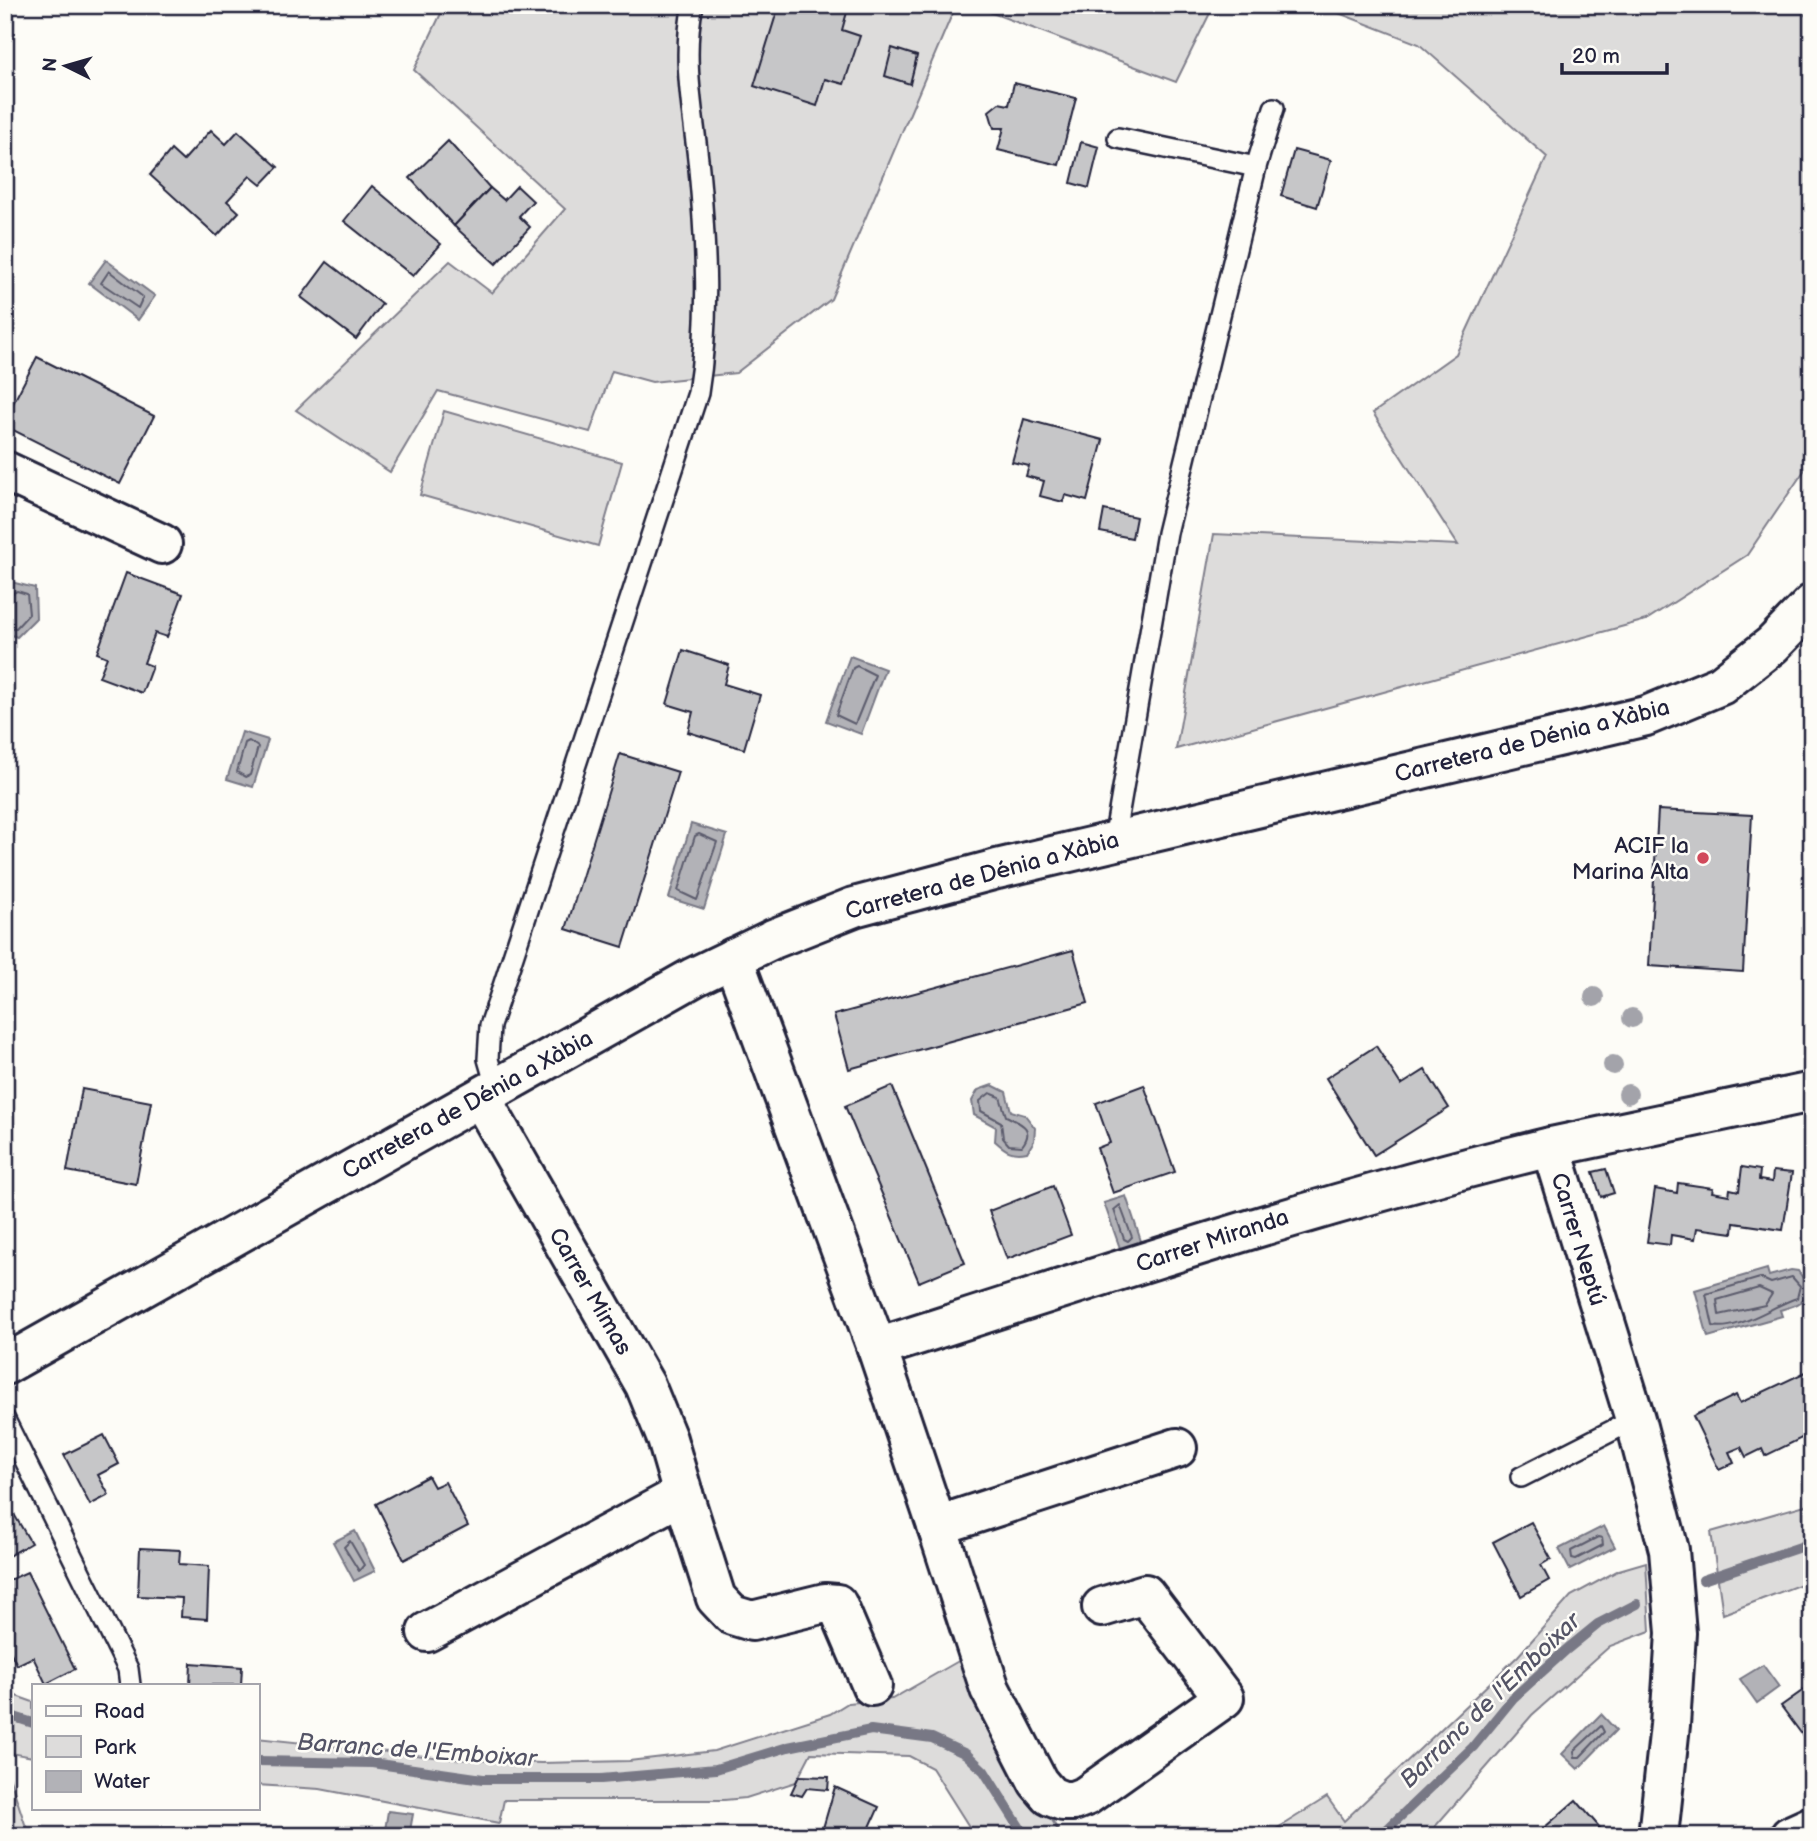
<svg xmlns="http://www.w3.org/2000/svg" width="1817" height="1841" font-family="'Balsamiq Sans',sans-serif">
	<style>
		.green { fill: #dddcdb; stroke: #807f8b; stroke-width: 2 }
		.water { fill: #b2b2b7; stroke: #787885; stroke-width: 2 }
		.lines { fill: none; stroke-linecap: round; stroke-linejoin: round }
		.shore { stroke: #5c5c6d; stroke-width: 2 }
		.stream { stroke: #787885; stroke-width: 10 }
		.building { fill: #c6c6c8; stroke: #22223b; stroke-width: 2 }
		.service-casing { stroke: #22223b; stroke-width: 24 }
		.minor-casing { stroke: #22223b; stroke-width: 44 }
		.tertiary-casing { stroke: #22223b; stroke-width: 44 }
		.service { stroke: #fdfcf7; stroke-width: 19 }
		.minor { stroke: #fdfcf7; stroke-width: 38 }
		.tertiary { stroke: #fdfcf7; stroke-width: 38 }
		.tree { fill: #a3a3aa }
		.poi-dot { fill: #d1495b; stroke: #fdfcf7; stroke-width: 2.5 }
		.labels { text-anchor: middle; stroke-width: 5; stroke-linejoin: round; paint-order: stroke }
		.street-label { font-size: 23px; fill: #22223b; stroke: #fdfcf7 }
		.poi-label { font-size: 23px; fill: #22223b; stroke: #fdfcf7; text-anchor: end }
		.water-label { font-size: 24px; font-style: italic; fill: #545466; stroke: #fdfcf7 }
	</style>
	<rect width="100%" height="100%" fill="#fdfcf7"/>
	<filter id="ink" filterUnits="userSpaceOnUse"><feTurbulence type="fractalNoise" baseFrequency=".0143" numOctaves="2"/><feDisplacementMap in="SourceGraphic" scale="14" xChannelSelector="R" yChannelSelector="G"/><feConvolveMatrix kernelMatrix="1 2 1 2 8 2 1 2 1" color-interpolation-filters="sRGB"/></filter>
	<g filter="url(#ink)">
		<g class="green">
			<path d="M445,5H956L831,299L736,373L652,382L612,371L590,432L438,391L390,472L296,410L450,261L492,293L565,209L414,70Z"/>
			<path d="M971,5H1214L1176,82Z"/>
			<path d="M1318,5H1793L1812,21V459L1747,555L1646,620L1176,749L1214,534L1458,545L1373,413L1456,354L1547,157L1419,44Z"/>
			<path d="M444,411L622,462L598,546L420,495Z"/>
			<path d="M1812,1503V1580L1723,1614L1711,1532Z"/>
			<path d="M1646,1562L1650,1631L1610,1646L1532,1715L1427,1836H1265L1327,1797L1344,1821L1518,1656L1571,1596L1619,1570Z"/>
			<path d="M962,1659L1061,1836H975L932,1768L909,1756L811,1753L796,1782L746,1798L724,1800H504L499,1823L320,1789L257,1785V1738L453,1759L541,1763L629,1761L714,1751L830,1714L848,1703L892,1699Z"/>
			<path d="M5,1692L33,1702V1757L5,1752Z"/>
			<path d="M5,1764L29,1836H5Z"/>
		</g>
		<g class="water">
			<path d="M106,260L155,296L138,320L89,283Z"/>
			<path d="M11,582L35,588L36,618L17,637L5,633V600Z"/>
			<path d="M850,656L885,669L861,734L826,721Z"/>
			<path d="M242,732L268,740L253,787L227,779Z"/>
			<path d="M691,824L727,835L704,909L669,898Z"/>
			<path d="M992,1085L1006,1092L1011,1111L1025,1115L1035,1128L1034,1141L1027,1152C1012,1155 1006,1151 995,1141L996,1127L974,1115L972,1101L978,1090Z"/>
			<path d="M1126,1196L1142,1244L1121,1251L1104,1203Z"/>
			<path d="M1767,1269L1769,1276L1791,1270L1798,1271L1808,1285C1805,1304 1798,1305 1780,1310L1782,1316L1708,1337L1695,1290Z"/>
			<path d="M1604,1526L1615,1547L1570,1570L1559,1549Z"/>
			<path d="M355,1531L375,1571L354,1581L333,1542Z"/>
			<path d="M1763,1665L1779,1687L1757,1703L1740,1679Z"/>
			<path d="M1601,1714L1616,1730L1578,1769L1562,1754Z"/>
			<path d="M388,1811L413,1814L409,1836H384Z"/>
		</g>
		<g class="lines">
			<g class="shore">
				<path d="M109,271L143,297L138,308L101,283Z"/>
				<path d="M5,597L17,591L27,594L29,614L16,628L5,627"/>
				<path d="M857,666L875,675L855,724L836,715L853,668Z"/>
				<path d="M249,741L258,747L250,775L246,777L237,772L245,743Z"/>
				<path d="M699,834L717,842L697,900L678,891L695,836Z"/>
				<path d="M990,1093L1000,1097L1006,1116C1020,1123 1036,1128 1022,1146L1009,1145L1003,1138L1001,1122L981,1111L980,1101Z"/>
				<path d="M1120,1205L1132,1237L1128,1241L1124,1239L1114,1210Z"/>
				<path d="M1792,1277L1800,1286L1797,1298C1774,1305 1737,1332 1713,1326L1706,1294L1760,1278L1771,1283Z"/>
				<path d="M1759,1288L1772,1294L1765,1305L1719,1315L1717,1300Z"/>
				<path d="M1598,1537L1602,1538L1603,1545L1576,1559L1572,1558L1571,1551Z"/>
				<path d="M350,1541L364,1565L359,1571L344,1547Z"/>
				<path d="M1601,1726L1604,1732L1580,1757H1575L1574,1751Z"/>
			</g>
			<g class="stream">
				<path d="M1703,1580L1812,1543"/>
				<path d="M5,1714L33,1723"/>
				<path d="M257,1761L372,1763L483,1779H601L716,1769L788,1747L871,1730L932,1738L966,1754L984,1771L1025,1836"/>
				<path d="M1380,1836L1473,1747L1513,1698L1566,1650L1598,1624L1637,1604"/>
			</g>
		</g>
		<g class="building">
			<path d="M779,5H849L842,30L860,36L844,84L825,79L817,106L754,86Z"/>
			<path d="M892,48L917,56L910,84L885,76Z"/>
			<path d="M1014,83L1076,98L1059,165L998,150L1004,128H994L989,111L999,103L1009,105Z"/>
			<path d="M211,130L226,144L238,131L278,167L261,185L250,176L227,201L239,212L217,236L150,175L171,150L183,161Z"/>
			<path d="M448,141L490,188L454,226L410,178Z"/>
			<path d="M1081,142L1099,147L1089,188L1071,183Z"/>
			<path d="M1294,150L1331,160L1317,207L1281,196Z"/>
			<path d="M372,186L441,244L413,276L344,221Z"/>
			<path d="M517,186L533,201L519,216L530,227L496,264L454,226L490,188L504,200Z"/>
			<path d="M327,262L382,304L356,339L301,297Z"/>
			<path d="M37,357L154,416L120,484L5,426V419Z"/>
			<path d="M1024,419L1103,440L1087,501L1065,495L1063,502L1040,496L1044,481L1026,476L1029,466L1012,462Z"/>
			<path d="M1104,510L1136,517L1132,538L1100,532Z"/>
			<path d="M126,573L183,594L167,637L155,633L144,663L152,666L142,693L99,677L107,657L97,653Z"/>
			<path d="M683,650L729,665L724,684L760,695L744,749L688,732L693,712L667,704Z"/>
			<path d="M620,754L678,772L623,947L566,929Z"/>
			<path d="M1658,810L1752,815L1743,972L1649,966Z"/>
			<path d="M1073,950L1088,1003L849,1069L834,1015Z"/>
			<path d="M1376,1046L1401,1085L1425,1070L1449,1108L1374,1155L1326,1078Z"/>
			<path d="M1144,1085L1175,1172L1113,1193L1097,1148L1110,1143L1096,1103Z"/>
			<path d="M892,1086L965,1263L919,1282L845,1106Z"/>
			<path d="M82,1089L151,1102L136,1184L67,1171Z"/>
			<path d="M1742,1167L1760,1170L1759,1180L1772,1182L1773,1171L1792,1173L1783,1230L1734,1223L1733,1233L1697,1228L1695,1239L1671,1235L1670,1245L1647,1242L1655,1189L1677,1193L1678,1183L1713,1188L1712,1192L1729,1195L1730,1189L1739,1191Z"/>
			<path d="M1606,1169L1614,1193L1601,1197L1593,1172Z"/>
			<path d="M1053,1186L1071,1235L1007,1259L989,1211Z"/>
			<path d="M1812,1369V1433L1765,1456L1762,1449L1746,1457L1741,1447L1729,1452L1734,1463L1719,1470L1693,1416L1736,1395L1740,1403Z"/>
			<path d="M104,1435L119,1464L98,1475L109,1495L90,1505L64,1455Z"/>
			<path d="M428,1476L434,1487L445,1482L468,1526L404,1560L376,1504Z"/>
			<path d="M5,1499L31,1543L5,1558Z"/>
			<path d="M1531,1522L1551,1559L1541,1565L1549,1580L1521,1596L1493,1542Z"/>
			<path d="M140,1548L180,1550L179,1564L209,1566L207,1619L181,1617L182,1598L138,1596Z"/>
			<path d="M27,1572L75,1669L46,1684L33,1657L17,1665L5,1641V1582Z"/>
			<path d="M191,1663L242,1667L241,1685H190Z"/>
			<path d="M1812,1684V1748L1781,1706Z"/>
			<path d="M799,1776L829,1777L828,1790L807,1788L802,1796L791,1793Z"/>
			<path d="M835,1787L879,1807L866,1836L821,1835Z"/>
			<path d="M1576,1800L1607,1836H1550L1544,1828Z"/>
		</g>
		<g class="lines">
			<defs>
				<g id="service">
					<path d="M1118,138L1256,167"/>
					<path d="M1114,840L1167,533L1256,167L1274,108"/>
					<path d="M496,1087L488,1059L490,1026L698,393C710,319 706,244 699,169C694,115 681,59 693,5"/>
					<path d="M5,1420L128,1669L130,1685"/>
					<path d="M1521,1477L1635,1419"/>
				</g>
				<g id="minor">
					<path d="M5,471L162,544"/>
					<path d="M733,958L877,1348C1101,1276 1323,1202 1551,1147"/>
					<path d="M877,1348L937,1526L1177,1448"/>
					<path d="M683,1494L716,1598L732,1615L752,1621L825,1603L837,1604L872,1686"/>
					<path d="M937,1526L990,1689L1038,1782L1050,1796L1063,1801H1073L1086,1796L1224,1698L1145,1594L1102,1607"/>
					<path d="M427,1632L683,1494L667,1439L645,1385L481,1098"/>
					<path d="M1658,1836L1670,1725L1676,1633L1669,1550L1635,1419L1551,1147L1812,1092"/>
					<path d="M1790,1836L1812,1826"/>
				</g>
				<path id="tertiary" d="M5,1365L694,977L773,939L854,907L997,869L1646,716L1721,685L1772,645L1812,604"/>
			</defs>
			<use href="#service" class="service-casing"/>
			<use href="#minor" class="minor-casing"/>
			<use href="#tertiary" class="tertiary-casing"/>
			<use href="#service" class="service"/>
			<use href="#minor" class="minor"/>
			<use href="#tertiary" class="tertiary"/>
		</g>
		<g class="tree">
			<circle cx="1594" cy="997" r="10"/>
			<circle cx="1632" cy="1018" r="10"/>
			<circle cx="1613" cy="1065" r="10"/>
			<circle cx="1628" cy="1094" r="10"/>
		</g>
	</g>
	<circle class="poi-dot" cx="1703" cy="858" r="7"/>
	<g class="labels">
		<g class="street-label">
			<text transform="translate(1532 740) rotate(-14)" y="8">Carretera de Dénia a Xàbia</text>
			<text transform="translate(982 875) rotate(-15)" y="8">Carretera de Dénia a Xàbia</text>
			<text transform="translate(467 1104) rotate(-29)" y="8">Carretera de Dénia a Xàbia</text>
			<text transform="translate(1579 1239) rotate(73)" y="8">Carrer Neptú</text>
			<text transform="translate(1212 1240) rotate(-18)" y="8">Carrer Miranda</text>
			<text transform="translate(591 1291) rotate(60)" y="8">Carrer Mimas</text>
		</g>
		<g class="poi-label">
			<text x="1689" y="853">ACIF la<tspan x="1689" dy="26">Marina Alta</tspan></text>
		</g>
		<g class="water-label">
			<text transform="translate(1490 1700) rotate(-44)" y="8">Barranc de l'Emboixar</text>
			<text transform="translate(417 1750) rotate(4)" y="8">Barranc de l'Emboixar</text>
		</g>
	</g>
	<rect width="1817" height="1841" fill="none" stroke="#fdfcf7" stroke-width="28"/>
	<rect x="14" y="14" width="1789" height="1813" fill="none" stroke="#22223b" stroke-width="2.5" filter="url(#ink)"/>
	<rect x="32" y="1684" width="228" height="126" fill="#fdfcf7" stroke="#a5a5ac" stroke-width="2"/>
	<rect x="46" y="1706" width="35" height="10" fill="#fdfcf7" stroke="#a5a5ac" stroke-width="2"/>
	<text x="94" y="1718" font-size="21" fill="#22223b">Road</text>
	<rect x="46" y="1736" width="35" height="21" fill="#dddcdb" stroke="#a5a5ac" stroke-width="2"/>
	<text x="94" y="1754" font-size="21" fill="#22223b">Park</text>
	<rect x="46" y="1771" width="35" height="21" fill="#b2b2b7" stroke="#a5a5ac" stroke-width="2"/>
	<text x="94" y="1788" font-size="21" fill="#22223b">Water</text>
	<g transform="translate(66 66) rotate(275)" stroke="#fdfcf7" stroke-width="5" paint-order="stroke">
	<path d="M0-5L12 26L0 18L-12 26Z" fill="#22223b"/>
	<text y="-10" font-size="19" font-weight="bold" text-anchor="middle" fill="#22223b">N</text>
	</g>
	<path d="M1562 63v10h105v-10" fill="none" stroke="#22223b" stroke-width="3.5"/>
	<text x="1572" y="63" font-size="21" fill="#22223b" stroke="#fdfcf7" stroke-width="5" paint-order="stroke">20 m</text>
</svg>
